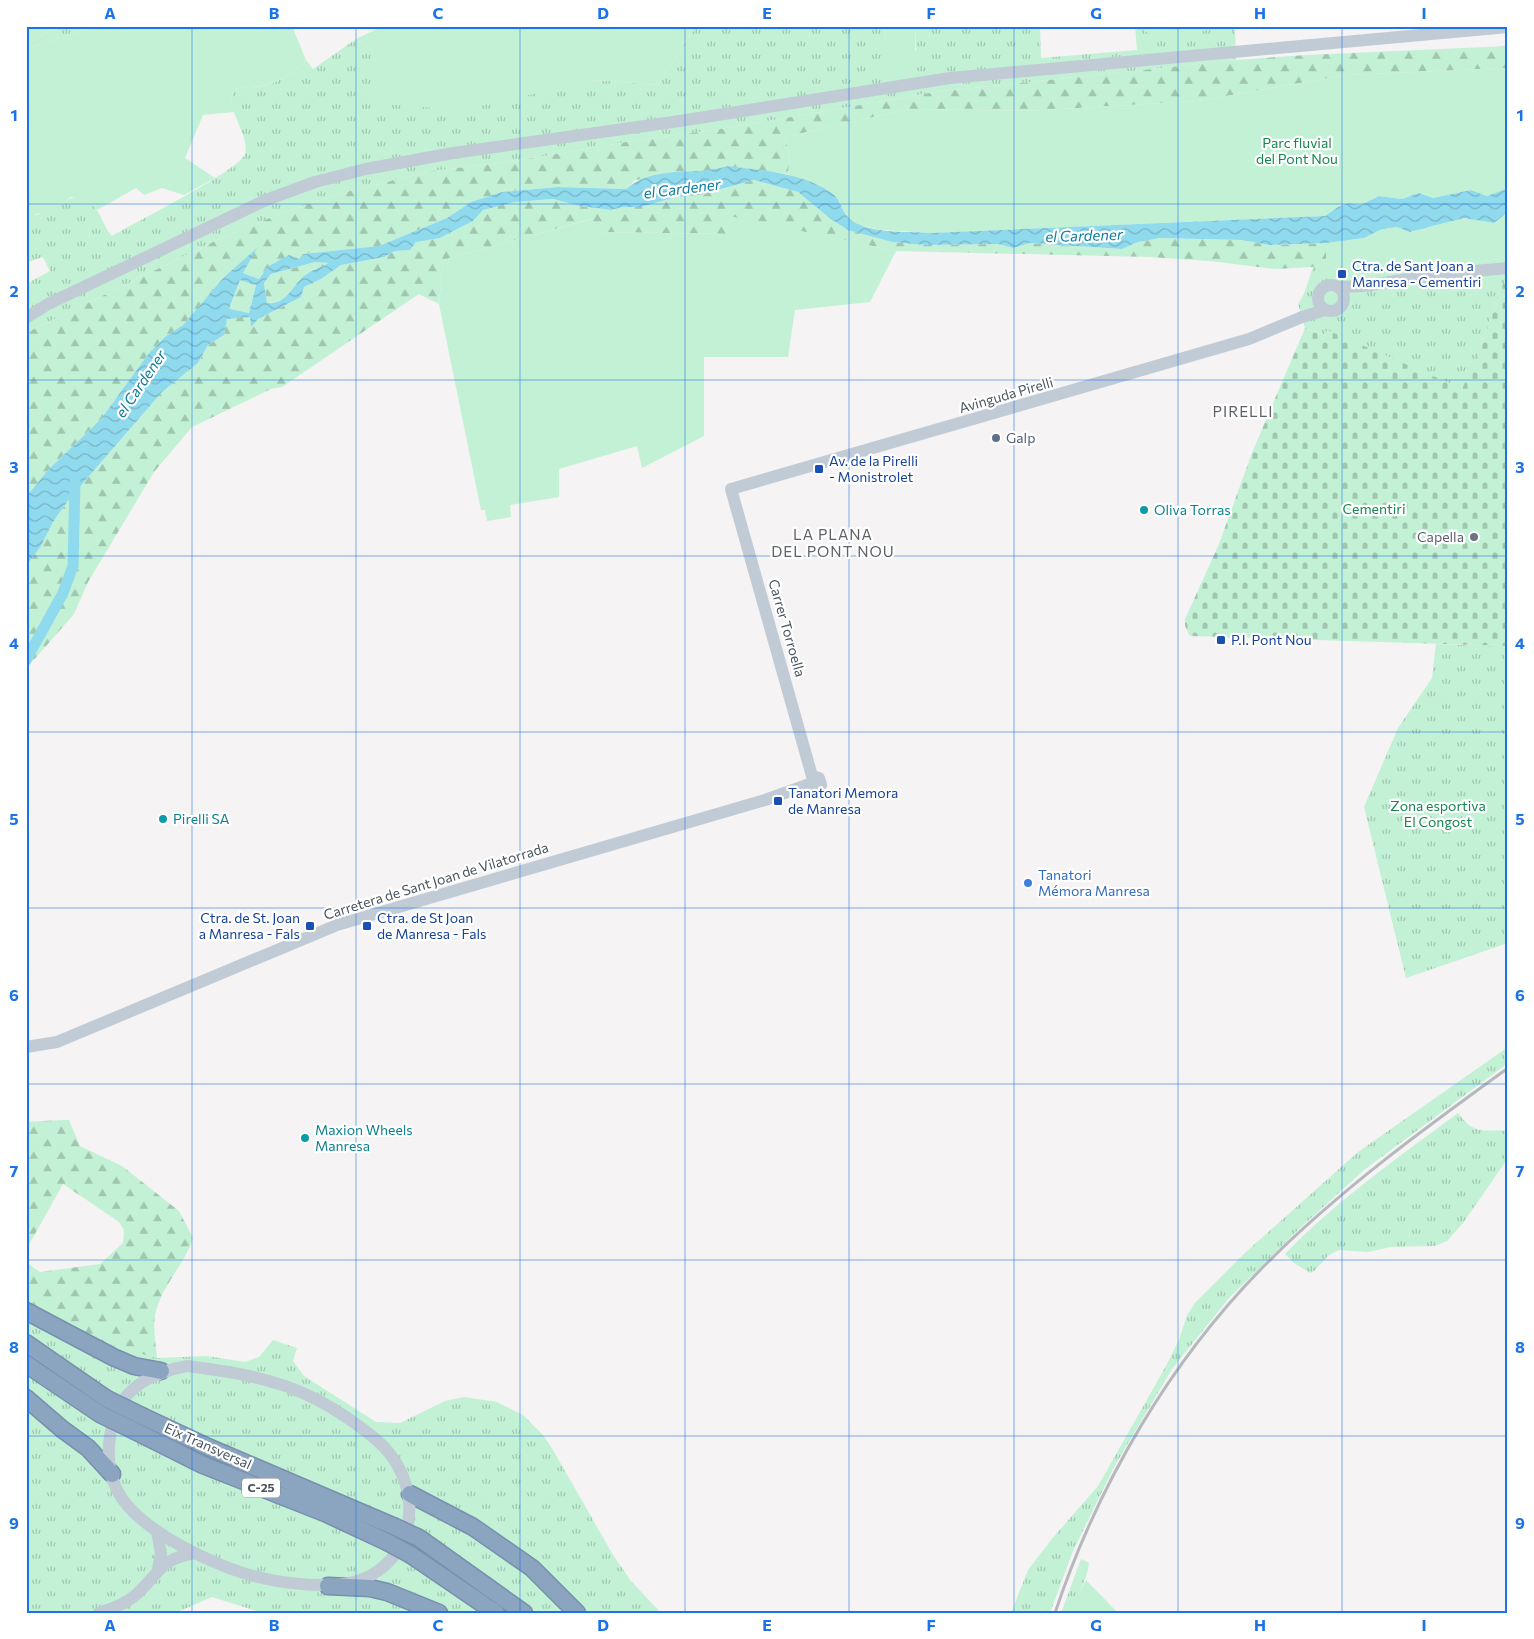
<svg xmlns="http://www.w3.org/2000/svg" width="1534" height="1639" font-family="Commissioner,sans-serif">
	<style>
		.grass { fill: url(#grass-tufts) }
		.forest { fill: url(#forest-firs) }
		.cemetery { fill: url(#cemetery-stones) }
		.green { fill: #c3f1d5 }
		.water { fill: url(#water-waves); fill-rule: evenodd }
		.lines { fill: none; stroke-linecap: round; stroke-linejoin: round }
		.canal { stroke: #90daee; stroke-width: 11 }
		.highway-casing { stroke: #7690ad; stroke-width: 19 }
		.secondary { stroke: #c1cbd6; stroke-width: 12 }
		.highway { stroke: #8ba5c1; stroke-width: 16 }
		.rail { stroke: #b5b8bd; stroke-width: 3 }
		.highway-bridge-casing { stroke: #7690ad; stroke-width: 19; stroke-linecap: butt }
		.highway-bridge { stroke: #8ba5c1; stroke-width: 16 }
		.grid { fill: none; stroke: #1a73e8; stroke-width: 1; stroke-opacity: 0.55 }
		.transit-dot { fill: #1a4fb4; stroke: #fff; stroke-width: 2 }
		.service-dot { fill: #5c6f8a; stroke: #fff; stroke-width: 2 }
		.culture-dot { fill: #0f9aa8; stroke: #fff; stroke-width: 2 }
		.worship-dot { fill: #6b7280; stroke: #fff; stroke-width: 2 }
		.shop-dot { fill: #3f7fe0; stroke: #fff; stroke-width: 2 }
		.labels { text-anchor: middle; stroke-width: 4.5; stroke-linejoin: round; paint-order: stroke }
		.shield { fill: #fff; stroke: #808990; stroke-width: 1 }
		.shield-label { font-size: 12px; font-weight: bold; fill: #4a5661 }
		.park-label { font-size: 14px; fill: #17864f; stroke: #fff }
		.transit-label { font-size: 14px; fill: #164399; stroke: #fff; text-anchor: start }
		.street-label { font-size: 14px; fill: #4a5661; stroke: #fff }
		.service-label { font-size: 14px; fill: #4e5e75; stroke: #fff; text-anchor: start }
		.culture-label { font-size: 14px; fill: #0d838f; stroke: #fff; text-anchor: start }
		.worship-label { font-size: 14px; fill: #5b616d; stroke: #fff; text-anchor: end }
		.shop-label { font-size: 14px; fill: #366cbe; stroke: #fff; text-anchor: start }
		.water-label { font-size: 15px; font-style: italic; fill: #0c7c9b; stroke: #fff }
		.neighbourhood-label { font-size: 15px; letter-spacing: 1px; fill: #5f6368; stroke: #fff }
		.neatline { fill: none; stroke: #1a73e8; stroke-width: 2 }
		.grid-label { font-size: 16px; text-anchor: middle; font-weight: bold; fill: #1a73e8 }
	</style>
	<defs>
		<pattern id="grass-tufts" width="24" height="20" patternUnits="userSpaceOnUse" patternTransform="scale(1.25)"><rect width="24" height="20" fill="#c3f1d5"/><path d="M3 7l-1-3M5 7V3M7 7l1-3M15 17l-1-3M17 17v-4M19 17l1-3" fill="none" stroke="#a0c6b0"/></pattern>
		<pattern id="forest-firs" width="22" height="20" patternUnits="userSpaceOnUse" patternTransform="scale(1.25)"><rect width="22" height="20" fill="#c3f1d5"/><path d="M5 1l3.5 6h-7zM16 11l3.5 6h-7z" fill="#a0c6b0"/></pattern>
		<pattern id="cemetery-stones" width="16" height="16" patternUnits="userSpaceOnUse" patternTransform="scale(1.25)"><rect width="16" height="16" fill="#c3f1d5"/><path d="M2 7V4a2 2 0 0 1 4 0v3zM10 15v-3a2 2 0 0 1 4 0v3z" fill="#a0c6b0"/></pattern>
		<pattern id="water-waves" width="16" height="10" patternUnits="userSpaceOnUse" patternTransform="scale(1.25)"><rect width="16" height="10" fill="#90daee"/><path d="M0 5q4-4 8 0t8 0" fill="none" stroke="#78b4c4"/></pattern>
	</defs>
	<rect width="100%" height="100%" fill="#f5f3f3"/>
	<g class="grass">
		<path d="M63,26H96L26,49V41Z"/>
		<path d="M696,26H885V42L916,51L915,26H937L947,29L953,26H1040L1041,58L1137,50L1135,26H1146L1145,31L1176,38L1217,26H1235L1236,60L935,92L727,128L626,142L516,161L432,171L338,194L279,214L215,241L26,333V284L50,271L43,257L26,263V212L37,215C60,205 79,183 98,212C103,220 106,230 112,236C132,224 240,170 245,154C251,135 221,104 235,89C247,85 249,88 258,87C277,84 294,73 306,60L313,69L356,39L373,51L546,90L596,80L658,85Z"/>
		<path d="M1508,258V283L1502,284L1475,363L1470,361L1465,372L1468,374L1461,392L1452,388L1453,385L1327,331L1324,336L1305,328L1298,304L1304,294L1313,267L1326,263L1341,272L1368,275Z"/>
		<path d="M1436,644L1508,646V943L1406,978L1364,807L1398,728L1432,678Z"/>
		<path d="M1508,1047V1063L1364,1170L1299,1229L1229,1298L1172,1369L1114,1467L1073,1551L1050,1613H1011L1028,1570L1051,1540L1098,1486L1166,1366L1179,1340L1187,1315L1195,1303L1246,1252L1358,1152Z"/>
		<path d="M1458,1113C1475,1136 1483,1129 1508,1131V1158L1463,1223L1447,1241L1435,1246L1391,1247L1368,1252L1339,1250L1329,1255L1314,1271L1310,1273L1294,1263L1285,1254C1337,1200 1399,1157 1458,1113Z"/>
		<path d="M26,1302L39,1311L157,1358L207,1356L245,1362L259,1357L273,1340L297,1348L293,1361L304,1376L376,1422L400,1423L445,1401L464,1397L497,1402L523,1415L543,1435L553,1450L613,1555L631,1581L661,1613H263L212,1597L175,1613H26Z"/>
		<path d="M1081,1559L1089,1563C1087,1581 1076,1595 1073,1613H1061Z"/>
	</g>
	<g class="forest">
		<path d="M1508,46V68L1346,75L1198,101L1026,111L910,109L785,137L790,158L788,174L728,166L714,171L635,180L626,189L558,187L502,192L471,202L447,218L379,246L303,254L299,259L262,273L259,279L243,273L255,250L224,277L183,325L166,336L149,353L101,419L48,470L26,497V333L215,241L279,214L338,194L432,171L516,161L626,142L727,128L935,92L1236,60L1306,55Z"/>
		<path d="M754,180L798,192L848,230L892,242L925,245L998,244L1014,248L1029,243L1122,249L1138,242L1160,238L1242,240L1269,245L1326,243V263L1313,267L1275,269L1210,261L1150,257L896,251L730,217L732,234L596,232L591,219L443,260L439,304L419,294L282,387L271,389L192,427L154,472L88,582L74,614L26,669V566L41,546L53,522L70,498L162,392L198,363L208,345L224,335L227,318L250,317L251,326L258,319L301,297L304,287L321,279L341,265L384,257L395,251L409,250L416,242L440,238L473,221L483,210L515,202L553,199L580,206L611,210L622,207H641L676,197L699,195Z"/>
		<path d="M315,262L331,263C322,266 312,269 305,275C292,286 286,304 267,303L264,283L271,274Z"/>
		<path d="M240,280L256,284L249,313L229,310Z"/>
		<path d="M62,1120H69L80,1146L122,1166L179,1211L193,1238C185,1264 163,1284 156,1311C152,1325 156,1344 157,1358C111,1346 65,1330 26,1302V1262L40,1272L100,1264L123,1243L124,1230L119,1222L63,1184L26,1250V1122Z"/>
	</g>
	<path class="cemetery" d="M1508,283V646L1190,636L1185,626V619L1219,544L1252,453L1305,328L1324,336L1327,330L1454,385L1452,388L1461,392L1468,374L1465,373L1470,361L1475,363L1502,284Z"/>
	<g class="green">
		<path d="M26,26H63L26,41Z"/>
		<path d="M96,26H292L306,60C293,74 273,86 254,87C245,88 247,85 235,89L231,100L234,112L203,115L185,158L215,178L184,195L162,188L144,195L136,188L97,210L86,200L71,197L47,211L33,215L26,212V49Z"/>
		<path d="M383,26H696L658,85L596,80L462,110L370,103L373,51L356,39Z"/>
		<path d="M885,26H915V61L910,69L886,75Z"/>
		<path d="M1146,26H1217C1197,33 1165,47 1145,31Z"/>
		<path d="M1508,68V188L1487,196L1471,190L1433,198L1419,193L1402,199L1379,196L1361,205L1349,203L1338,207L1325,216L931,233L881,230L860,225L849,219L834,194L788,174L790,158L785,137L910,109L1026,111L1198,101L1346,75Z"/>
		<path d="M1508,212V258L1368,275L1341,272L1326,263V243L1364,238L1382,229L1397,227L1411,232L1464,218L1494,223Z"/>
		<path d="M730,216L896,251L870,302L795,310L788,357H704V436L642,468L637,446L559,469V497L510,505L511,517L487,521L485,510H481L439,304L443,260L592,219L596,232L731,234Z"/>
		<path d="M1086,1580L1118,1613H1073L1075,1601Z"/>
	</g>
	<path class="water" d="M728,166C764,171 800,172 832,193C842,200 841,217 858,224C880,234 908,231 931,233L1325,216L1338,207L1349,203L1361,205L1379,196L1402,199L1419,193L1433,198L1471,190L1487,196L1508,188V212L1494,223L1464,218L1410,232L1397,227L1382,229L1364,238L1326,243L1269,245L1242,240L1160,238L1138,242L1122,249L1029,243L1014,248L998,244L925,245L892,242L848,230L831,219L798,192L754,180L699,195L676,197L641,207H622L611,210L580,206L553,199L515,202L483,210L473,221L440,238L416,242L410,250L395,251L384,257L341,265L321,279L304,287L301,297L258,319L251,327L250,317L227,319L224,335L208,345L198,363L162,392L70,498L53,522L41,546L26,566V497L48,470L101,419L149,353L166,336L183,325L224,277L257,248L243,273L259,279L267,267L289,255L299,259L303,254L379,246L447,218L471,202L502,192L558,187L626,189C655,164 693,177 728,166ZM315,262L329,263C321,267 311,270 304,276C292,286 286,305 267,303L264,283L271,274ZM240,280L256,285L249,313L229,309Z"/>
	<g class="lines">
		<path class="canal" d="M26,660L63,593L73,566L75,481"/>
		<defs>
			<g id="highway">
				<path d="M26,1311L113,1357L134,1366L161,1371"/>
				<path d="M26,1343L107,1399"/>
				<path d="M26,1364L100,1414"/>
				<path d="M26,1398L62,1429L88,1448L112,1474"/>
				<path d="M144,1417L208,1447L393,1526"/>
				<path d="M135,1431L203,1465L325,1513L387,1542"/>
				<path d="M410,1494L473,1527L532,1568L577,1613"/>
				<path d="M419,1538L524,1613"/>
				<path d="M411,1555L496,1613"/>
				<path d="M328,1586L370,1588L387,1592L439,1613"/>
			</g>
		</defs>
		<use href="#highway" class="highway-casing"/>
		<g class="secondary">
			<circle cx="1331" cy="298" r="13"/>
			<path d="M1339,287L1364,286L1440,274L1508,268"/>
			<path d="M26,318L48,304L266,200L315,182L366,169L453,153L680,121L950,78L1508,27"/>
			<path d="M812,776L731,489L1249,339L1302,317L1325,310"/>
			<path d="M807,785L814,790L821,785L819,778L812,776"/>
			<path d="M26,1047L57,1042L337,925L765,800L807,785"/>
			<path d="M187,1366C265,1376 310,1386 373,1437C438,1489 412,1589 324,1585C303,1585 283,1583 262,1578C220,1569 137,1531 117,1490C106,1468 107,1445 113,1422C123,1386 154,1372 187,1366Z"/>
			<path d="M157,1531L161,1554L158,1569"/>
			<path d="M99,1613C114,1608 130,1602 141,1590C162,1569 162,1559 195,1553"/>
		</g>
		<use href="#highway" class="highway"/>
		<path class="rail" d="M1055,1613C1098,1484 1171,1359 1267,1263C1340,1190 1425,1128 1508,1068"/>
		<defs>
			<g id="highway-bridge">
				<path d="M107,1399L144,1417"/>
				<path d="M100,1414L135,1431"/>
				<path d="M393,1526L419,1538"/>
				<path d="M387,1542L411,1555"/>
			</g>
		</defs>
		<use href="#highway-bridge" class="highway-bridge-casing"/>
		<use href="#highway-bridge" class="highway-bridge"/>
	</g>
	<path class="grid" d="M192,26V1613M356,26V1613M520,26V1613M685,26V1613M849,26V1613M1014,26V1613M1178,26V1613M1342,26V1613M26,204H1508M26,380H1508M26,556H1508M26,732H1508M26,908H1508M26,1084H1508M26,1260H1508M26,1436H1508"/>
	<g class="transit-dot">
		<rect x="1337" y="269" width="10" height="10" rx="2.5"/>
		<rect x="814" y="464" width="10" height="10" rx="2.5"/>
		<rect x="1216" y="635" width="10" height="10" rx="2.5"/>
		<rect x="773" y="796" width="10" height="10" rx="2.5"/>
		<rect x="305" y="921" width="10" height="10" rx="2.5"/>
		<rect x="362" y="921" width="10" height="10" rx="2.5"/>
	</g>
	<circle class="service-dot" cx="996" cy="438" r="5"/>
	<g class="culture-dot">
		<circle cx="1144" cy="510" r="5"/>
		<circle cx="163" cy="819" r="5"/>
		<circle cx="305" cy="1138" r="5"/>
	</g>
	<circle class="worship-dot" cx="1474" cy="537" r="5"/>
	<circle class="shop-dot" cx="1028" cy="883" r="5"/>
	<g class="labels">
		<rect class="shield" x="242" y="1478.5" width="38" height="19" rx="4"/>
		<g class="shield-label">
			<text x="261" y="1492">C-25</text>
		</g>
		<g class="park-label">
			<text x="1297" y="148">Parc fluvial<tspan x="1297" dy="16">del Pont Nou</tspan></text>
			<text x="1374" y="514">Cementiri</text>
			<text x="1438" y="811">Zona esportiva<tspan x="1438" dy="16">El Congost</tspan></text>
		</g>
		<g class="transit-label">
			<text x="1352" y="271">Ctra. de Sant Joan a<tspan x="1352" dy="16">Manresa - Cementiri</tspan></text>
			<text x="829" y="466">Av. de la Pirelli<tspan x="829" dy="16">- Monistrolet</tspan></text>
			<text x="1231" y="645">P.I. Pont Nou</text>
			<text x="788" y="798">Tanatori Memora<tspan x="788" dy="16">de Manresa</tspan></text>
			<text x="300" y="923" text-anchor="end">Ctra. de St. Joan<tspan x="300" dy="16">a Manresa - Fals</tspan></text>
			<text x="377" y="923">Ctra. de St Joan<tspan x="377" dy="16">de Manresa - Fals</tspan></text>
		</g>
		<g class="street-label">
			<text transform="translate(1006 395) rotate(-16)" y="5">Avinguda Pirelli</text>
			<text transform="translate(787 628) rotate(74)" y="5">Carrer Torroella</text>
			<text transform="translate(436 881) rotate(-17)" y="5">Carretera de Sant Joan de Vilatorrada</text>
			<text transform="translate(208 1446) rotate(24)" y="5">Eix Transversal</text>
		</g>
		<g class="service-label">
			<text x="1006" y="443">Galp</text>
		</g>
		<g class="culture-label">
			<text x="1154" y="515">Oliva Torras</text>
			<text x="173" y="824">Pirelli SA</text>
			<text x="315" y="1135">Maxion Wheels<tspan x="315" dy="16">Manresa</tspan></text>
		</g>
		<g class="worship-label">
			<text x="1464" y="542">Capella</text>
		</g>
		<g class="shop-label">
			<text x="1038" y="880">Tanatori<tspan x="1038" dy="16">Mémora Manresa</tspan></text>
		</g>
		<g class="water-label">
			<text transform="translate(682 189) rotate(-7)" y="5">el Cardener</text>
			<text transform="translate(1084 236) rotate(-2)" y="5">el Cardener</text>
			<text transform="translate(141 384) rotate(-56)" y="5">el Cardener</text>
		</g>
		<g class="neighbourhood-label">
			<text x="1243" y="417">PIRELLI</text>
			<text x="833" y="540">LA PLANA<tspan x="833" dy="17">DEL PONT NOU</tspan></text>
		</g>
	</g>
	<rect width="1534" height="1639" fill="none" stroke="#ffffff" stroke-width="55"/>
	<rect x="28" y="28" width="1478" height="1584" class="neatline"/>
	<g class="grid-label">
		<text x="110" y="19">A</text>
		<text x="274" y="19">B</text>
		<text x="438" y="19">C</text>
		<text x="603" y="19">D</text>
		<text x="767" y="19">E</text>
		<text x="931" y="19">F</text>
		<text x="1096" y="19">G</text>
		<text x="1260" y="19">H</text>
		<text x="1424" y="19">I</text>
		<text x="14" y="121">1</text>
		<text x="1520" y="121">1</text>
		<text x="14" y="297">2</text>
		<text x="1520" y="297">2</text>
		<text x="14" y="473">3</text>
		<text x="1520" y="473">3</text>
		<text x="14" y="649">4</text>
		<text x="1520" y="649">4</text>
		<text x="14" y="825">5</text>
		<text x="1520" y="825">5</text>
		<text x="14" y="1001">6</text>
		<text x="1520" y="1001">6</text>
		<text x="14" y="1177">7</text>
		<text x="1520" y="1177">7</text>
		<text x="14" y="1353">8</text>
		<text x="1520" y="1353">8</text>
		<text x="14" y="1529">9</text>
		<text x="1520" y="1529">9</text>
		<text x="110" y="1631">A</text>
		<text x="274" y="1631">B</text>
		<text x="438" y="1631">C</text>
		<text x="603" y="1631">D</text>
		<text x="767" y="1631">E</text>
		<text x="931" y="1631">F</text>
		<text x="1096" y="1631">G</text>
		<text x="1260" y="1631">H</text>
		<text x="1424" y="1631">I</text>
	</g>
</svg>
